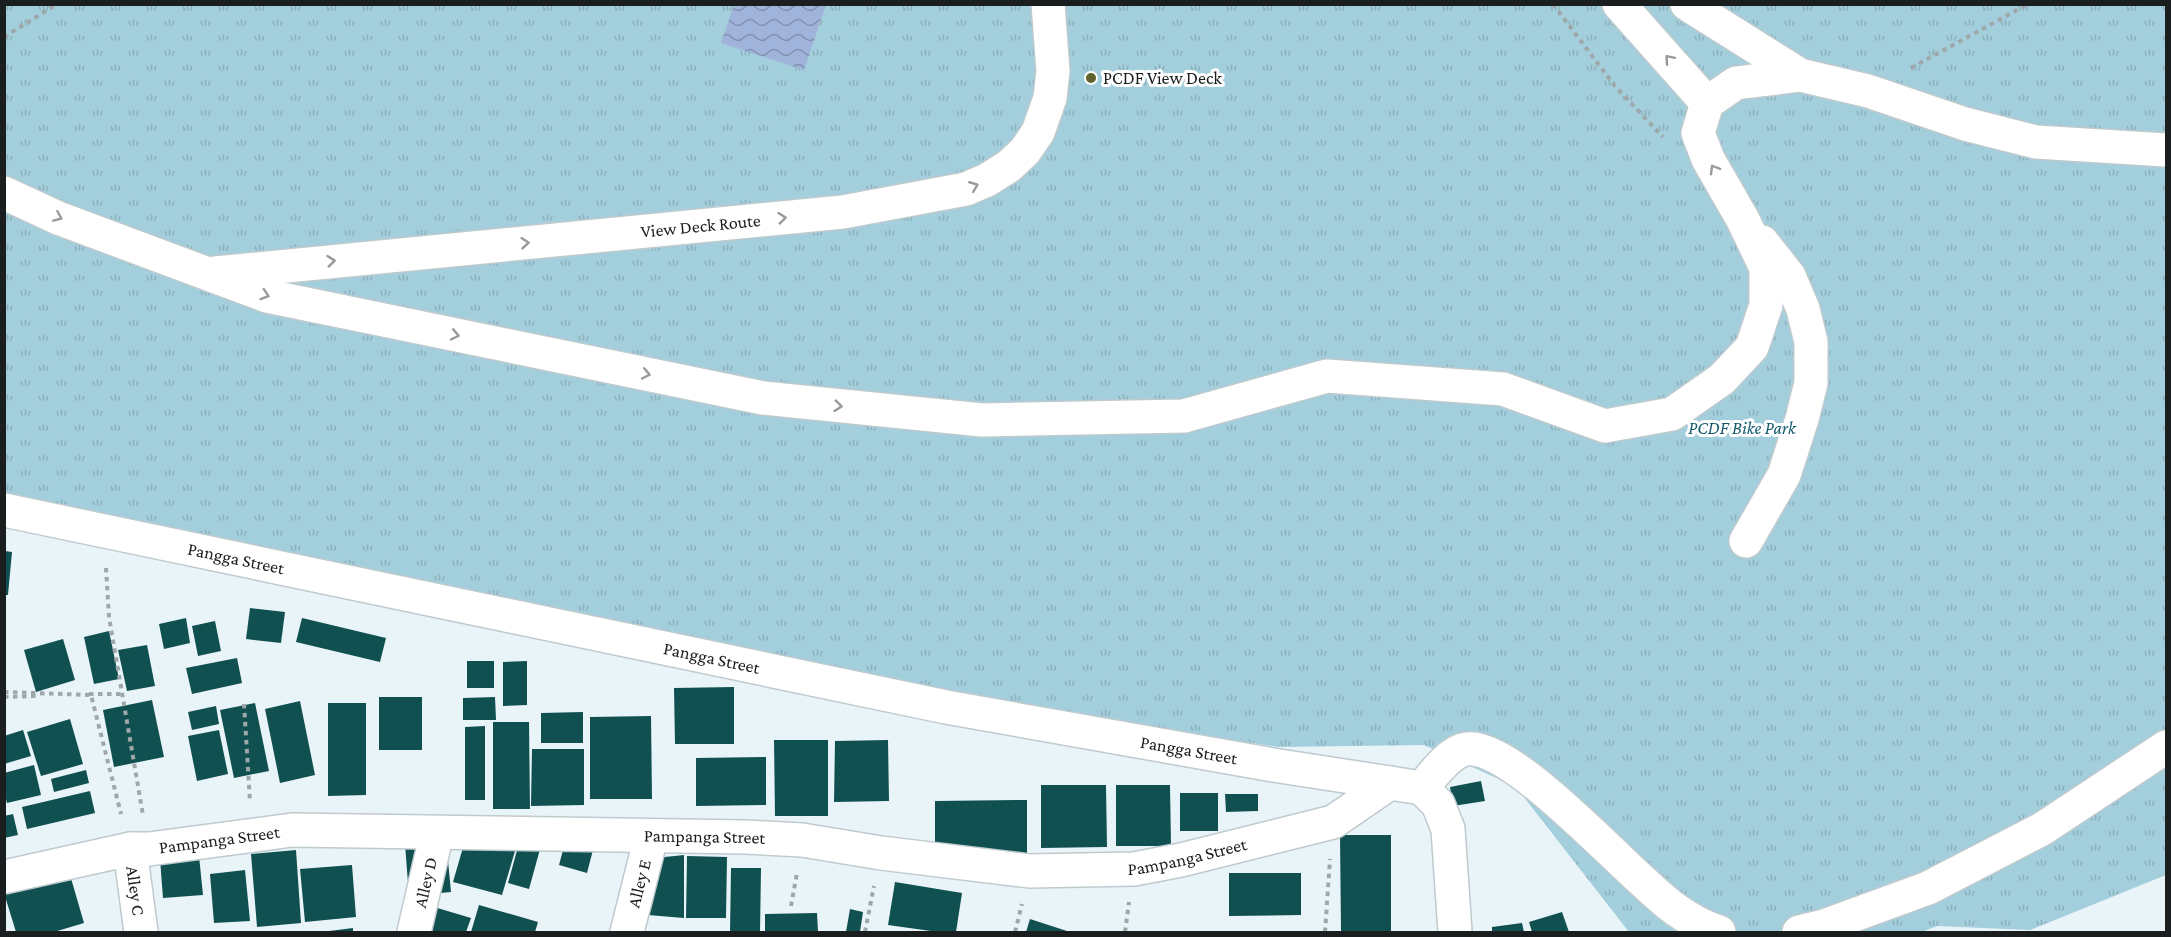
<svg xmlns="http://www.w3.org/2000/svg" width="2171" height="937" font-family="'Crimson Pro',serif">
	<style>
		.park { fill: url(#park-tufts) }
		.water { fill: url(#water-waves) }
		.building { fill: #105051 }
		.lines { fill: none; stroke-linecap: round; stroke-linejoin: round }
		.minor-casing { stroke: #bfcace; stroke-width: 36 }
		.path { stroke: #9ea7aa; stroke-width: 4; stroke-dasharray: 4.5 4.5; stroke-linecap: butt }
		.minor { stroke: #fff; stroke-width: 33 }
		.oneway { stroke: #989a9a }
		.poi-dot { fill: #60612e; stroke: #fff; stroke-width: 2 }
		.labels { text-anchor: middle; stroke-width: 6; stroke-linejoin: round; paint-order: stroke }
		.poi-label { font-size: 18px; fill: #1a1e1f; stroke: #fff; text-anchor: start }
		.street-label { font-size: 18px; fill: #1a1e1f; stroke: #fff }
		.park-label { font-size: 18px; font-style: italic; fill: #145b6d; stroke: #fff }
	</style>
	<defs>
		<pattern id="park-tufts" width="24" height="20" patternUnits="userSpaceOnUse" patternTransform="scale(1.5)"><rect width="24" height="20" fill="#a3cedc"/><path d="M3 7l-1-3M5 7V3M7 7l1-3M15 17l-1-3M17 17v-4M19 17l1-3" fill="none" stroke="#8cb0bc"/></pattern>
		<pattern id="water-waves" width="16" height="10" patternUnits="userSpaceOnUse" patternTransform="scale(1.5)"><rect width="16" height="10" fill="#a0b3da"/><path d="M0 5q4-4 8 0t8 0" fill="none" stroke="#8291b0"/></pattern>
	</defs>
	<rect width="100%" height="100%" fill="#e9f4f8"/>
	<path class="park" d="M4,5H2166V875L2030,930L1937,926L1922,932H1629L1516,787L1424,745L1278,747L1019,709L5,498Z"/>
	<path class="water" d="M734,5H826L804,70L721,43Z"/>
	<g class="building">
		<path d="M5,551L12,552L8,595H5Z"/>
		<path d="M250,608L285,612L281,643L246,639Z"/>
		<path d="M186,618L190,643L164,649L159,624Z"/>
		<path d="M302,618L386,638L380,662L296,642Z"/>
		<path d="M215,621L221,651L198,656L192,626Z"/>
		<path d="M109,631L119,679L94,684L84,637Z"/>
		<path d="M63,639L75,680L36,692L24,650Z"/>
		<path d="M147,645L155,686L127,691L118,650Z"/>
		<path d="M237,658L242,683L192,694L186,668Z"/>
		<rect x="467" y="661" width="27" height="27"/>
		<path d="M527,661V705L503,706V662Z"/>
		<path d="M734,687V744H675L674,688Z"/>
		<rect x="379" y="697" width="43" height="53"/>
		<path d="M495,697L496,720H463V698Z"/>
		<path d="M152,700L164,757L114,767L103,710Z"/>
		<path d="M300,701L315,775L280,783L265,709Z"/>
		<path d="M255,703L269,771L234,778L220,710Z"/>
		<path d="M328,703H366V795L328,796Z"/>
		<path d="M216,706L219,724L192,730L188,712Z"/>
		<path d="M583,712V743H541V713Z"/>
		<path d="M651,716L652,799H590V717Z"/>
		<path d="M70,719L83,764L41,776L27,732Z"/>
		<path d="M493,722H529L530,809H493Z"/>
		<path d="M485,726V800H465V727Z"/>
		<path d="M23,730L31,756L4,764V736Z"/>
		<path d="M219,730L228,774L197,781L188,736Z"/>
		<path d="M774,740H828V816H775Z"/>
		<path d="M888,740L889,801L834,802L835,741Z"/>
		<path d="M532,749H584V805L531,806Z"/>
		<path d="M766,757V805L696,806V758Z"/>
		<path d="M34,765L41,795L7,803L4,792V773Z"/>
		<path d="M86,770L89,783L54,792L51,779Z"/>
		<path d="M1481,781L1485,801L1453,806L1450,787Z"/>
		<path d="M1041,785H1106L1107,847L1041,848Z"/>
		<path d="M1116,785H1170L1171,846H1116Z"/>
		<path d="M90,791L95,813L27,829L22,807Z"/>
		<rect x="1180" y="793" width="38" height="38"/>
		<path d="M1225,794H1258V811L1226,812Z"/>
		<path d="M1027,800V853L935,854V801Z"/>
		<path d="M13,814L18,835L4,838V816Z"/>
		<path d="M1340,835H1391V932H1341Z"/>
		<path d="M521,836L542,842L529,889L508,883Z"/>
		<path d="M466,837L515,851L502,895L453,882Z"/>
		<path d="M566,839L594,846L587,873L559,865Z"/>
		<path d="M446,840L451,892L409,896L405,844Z"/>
		<path d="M296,850L301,923L257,927L251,854Z"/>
		<path d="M684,855V918L648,915L655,858Z"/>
		<path d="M199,856L203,895L163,898L160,859Z"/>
		<path d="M687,856L727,857L726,918H686Z"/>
		<path d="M352,865L356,917L305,922L300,869Z"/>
		<path d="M68,868L84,923L54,932H16L4,893V887Z"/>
		<path d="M731,868H761L760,932H730Z"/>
		<path d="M245,870L250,921L214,923L210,874Z"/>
		<path d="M1229,873H1301V915L1229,916Z"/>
		<path d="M895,882L962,893L956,932H938L888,925Z"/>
		<path d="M479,905L538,922L535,932H471Z"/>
		<path d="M434,907L471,918L466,932H427Z"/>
		<path d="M850,909L863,912L860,932H846Z"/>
		<path d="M1562,912L1569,932H1532L1529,922Z"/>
		<path d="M817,913L818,932H765V914Z"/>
		<path d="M1030,919L1070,932H1026Z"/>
		<path d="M1522,923L1524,932H1492V927Z"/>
		<path d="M353,928V932H329V931Z"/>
	</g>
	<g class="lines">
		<defs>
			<g id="minor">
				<path d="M1619,4L1707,103"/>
				<path d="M1687,4L1800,75L1868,91L1965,124L2036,142L2166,150"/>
				<path d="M4,193L58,218L267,296L763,398L982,420L1184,416L1327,376L1503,389L1605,426L1672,414L1722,379L1752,347L1766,305V268L1743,220L1708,159L1698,133L1707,103L1736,83L1800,75"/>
				<path id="s1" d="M215,273L843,212L966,189L987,180L1009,166L1025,151L1038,132L1050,98L1053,71L1048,4"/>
				<path id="s2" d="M4,510L946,707L1273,765L1422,788"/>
				<path d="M1746,541L1784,475L1802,419L1811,383V342L1803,309L1789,276L1762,242"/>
				<path d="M1422,788C1433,775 1449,752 1466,749C1514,742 1632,879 1675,909C1689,919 1703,927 1719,932"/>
				<path d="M1422,788L1438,804L1448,829L1455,932"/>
				<path id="s3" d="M130,849L141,932"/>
				<path id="s4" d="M4,877L130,849H149L292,830L745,837L802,840L881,853L1030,871L1134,869L1181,860L1333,822L1390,783"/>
				<path id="s5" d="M414,932L437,833"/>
				<path id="s6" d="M627,932L651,837"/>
				<path d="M1799,932L1824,926L1928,888L2042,829L2166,747"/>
			</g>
		</defs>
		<use href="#minor" class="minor-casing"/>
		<g class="path">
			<path d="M1553,4L1614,85L1663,137"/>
			<path d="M4,37L57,4"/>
			<path d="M1911,68L2028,4"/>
			<path d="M106,568L109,617L143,815"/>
			<path d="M4,692L91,695L121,814"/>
			<path d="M89,694H122"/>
			<path d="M4,697L40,696"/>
			<path d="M244,704L250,801"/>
			<path d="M791,906L797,873"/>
			<path d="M865,932L874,886"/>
			<path d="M1015,932L1022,904"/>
			<path d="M1125,932L1129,902"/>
			<path d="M1325,932L1330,859"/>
		</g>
		<use href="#minor" class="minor"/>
	</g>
	<defs><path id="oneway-chevron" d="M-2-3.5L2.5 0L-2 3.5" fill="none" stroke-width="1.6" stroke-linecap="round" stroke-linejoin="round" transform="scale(1.5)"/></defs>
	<g class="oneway">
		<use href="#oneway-chevron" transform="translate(1669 59) rotate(-131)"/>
		<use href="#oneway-chevron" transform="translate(1714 169) rotate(-120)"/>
		<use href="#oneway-chevron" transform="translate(974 186) rotate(-22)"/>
		<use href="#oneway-chevron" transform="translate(58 217) rotate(23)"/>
		<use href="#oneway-chevron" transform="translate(782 218) rotate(-6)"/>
		<use href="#oneway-chevron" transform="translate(525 243) rotate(-5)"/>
		<use href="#oneway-chevron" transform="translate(331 261) rotate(-6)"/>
		<use href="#oneway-chevron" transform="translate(265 295) rotate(18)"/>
		<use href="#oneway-chevron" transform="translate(455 335) rotate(12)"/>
		<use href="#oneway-chevron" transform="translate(646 374) rotate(12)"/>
		<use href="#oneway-chevron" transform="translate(838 406) rotate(6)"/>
	</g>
	<circle class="poi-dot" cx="1091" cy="78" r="6"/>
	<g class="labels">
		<g class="poi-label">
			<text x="1103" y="84">PCDF View Deck</text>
		</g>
		<g class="street-label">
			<text dy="6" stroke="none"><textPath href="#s1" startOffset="488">View Deck Route</textPath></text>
			<text dy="6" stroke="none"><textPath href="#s2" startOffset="237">Pangga Street</textPath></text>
			<text dy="6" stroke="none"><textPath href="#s2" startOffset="723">Pangga Street</textPath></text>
			<text dy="6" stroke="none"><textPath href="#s2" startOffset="1209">Pangga Street</textPath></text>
			<text dy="6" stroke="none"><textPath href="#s4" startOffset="705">Pampanga Street</textPath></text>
			<text dy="6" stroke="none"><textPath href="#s4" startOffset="219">Pampanga Street</textPath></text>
			<text dy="6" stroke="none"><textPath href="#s4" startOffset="1191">Pampanga Street</textPath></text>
			<text dy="6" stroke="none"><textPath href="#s5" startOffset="51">Alley D</textPath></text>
			<text dy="6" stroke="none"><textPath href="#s6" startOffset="50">Alley E</textPath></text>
			<text dy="6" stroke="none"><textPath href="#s3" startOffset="42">Alley C</textPath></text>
		</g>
		<g class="park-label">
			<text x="1742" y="434">PCDF Bike Park</text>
		</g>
	</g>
	<rect width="2171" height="937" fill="none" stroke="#1a1e1f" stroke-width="12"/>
</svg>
